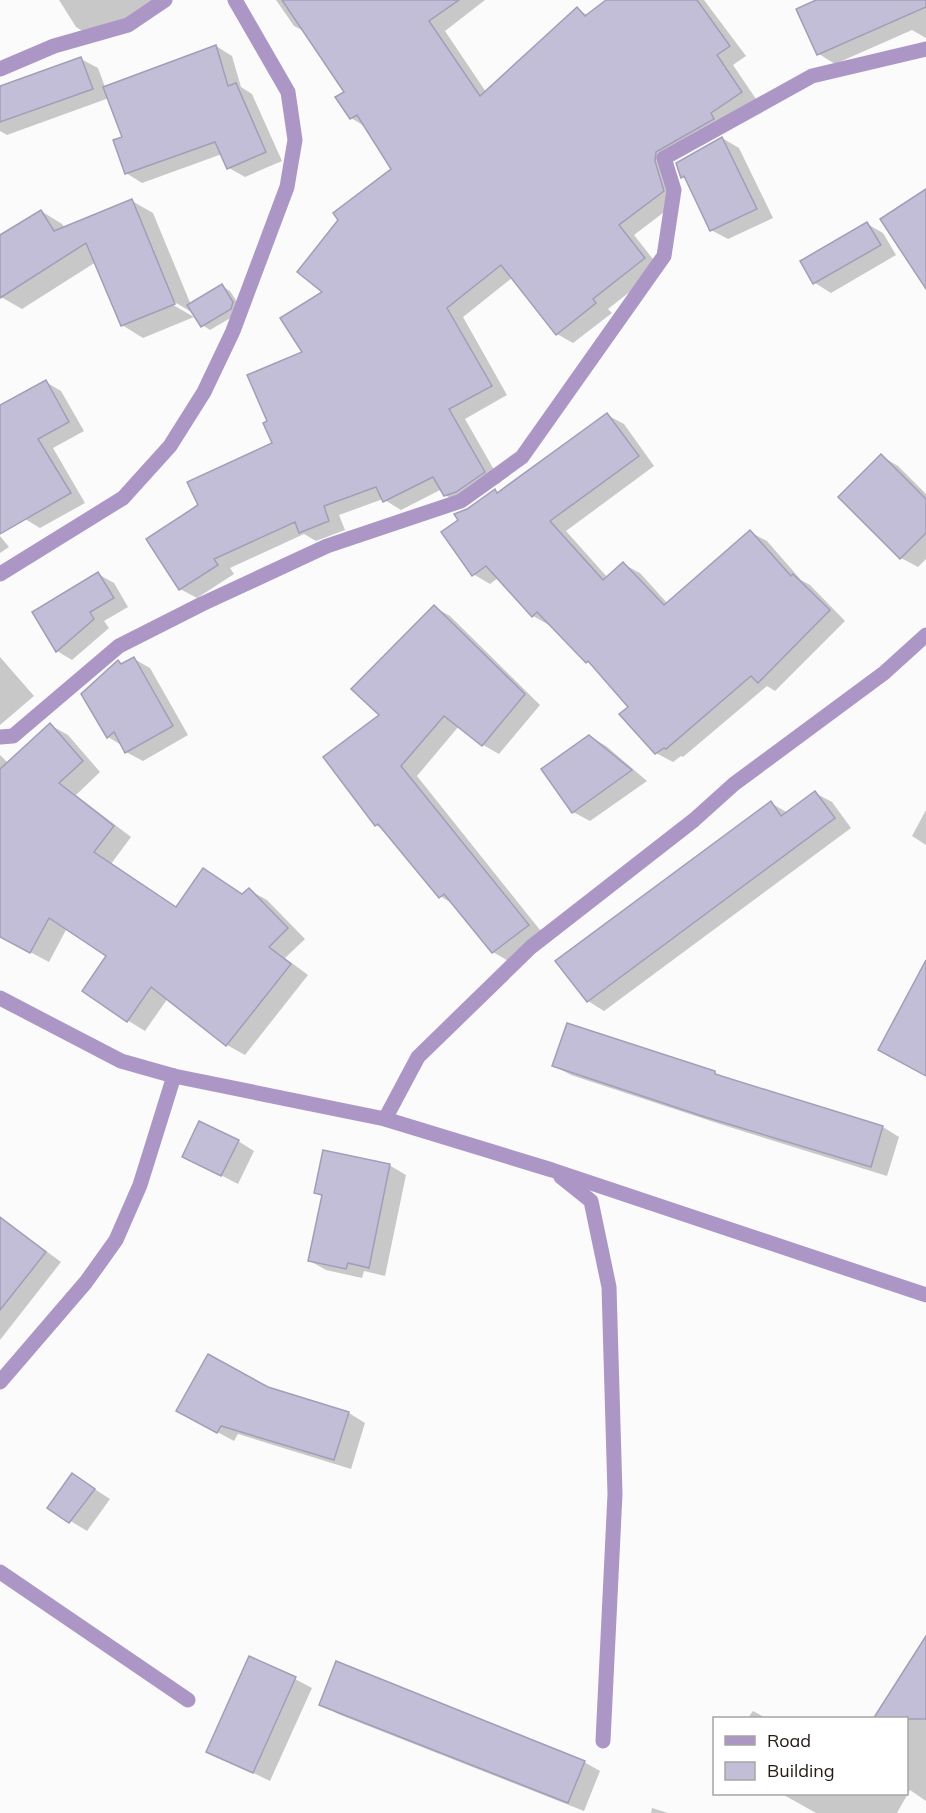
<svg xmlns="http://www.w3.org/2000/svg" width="926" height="1813" font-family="Mulish,sans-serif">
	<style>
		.shadow { fill: #0003 }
		.building { fill: #c2bed8; stroke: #a29eb7; stroke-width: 1.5 }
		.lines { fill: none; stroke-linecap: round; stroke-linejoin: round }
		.minor { stroke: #ac96c6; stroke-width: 15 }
	</style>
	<rect width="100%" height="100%" fill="#fbfbfb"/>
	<g class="shadow">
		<path d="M59,0H165L91,36L76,27Z"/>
		<path d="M276,0H485L445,31L486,92L577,9L589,16L608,0H704L746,56L733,65L758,102L673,161L680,200L634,235L660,268L608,309L612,313L573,343L557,334L512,278L463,317L507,395L465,419L501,482L462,505L445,495L442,489L401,510L383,499L339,515L345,530L316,541L304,534L230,568L234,574L197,598L180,589L200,506L274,443L269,422L304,352L324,292L393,169L366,127L351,118L346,92L306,32L294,26Z"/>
		<path d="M820,0H926V38L912,30L835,64L819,54Z"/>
		<path d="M216,46L232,56L241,87L252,94L282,161L245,177L229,168L222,154L142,183L126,173L124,138L109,98L7,135L0,131V88L81,59L98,68L105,87Z"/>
		<path d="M722,138L739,148L773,218L728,239L711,230L688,181L682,177Z"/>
		<path d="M132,201L153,213L191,305L222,286L230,291L241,308L239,313L210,330L202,325L195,314L169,299L168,302L194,317L143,338L122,325L96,262L22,309L1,297L0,237L41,211L62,224L65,228Z"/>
		<path d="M867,224L883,233L896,255L831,293L815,283L802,261Z"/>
		<path d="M46,382L61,391L84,431L53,448L85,503L40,528L25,519L0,475V409Z"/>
		<path d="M607,415L624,424L654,466L566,531L608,578L623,564L640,573L668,604L750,532L767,541L801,580L810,585L845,621L775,691L767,686L683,757L681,756L673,762L656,753L630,707L595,667L587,662L551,624L549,625L533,616L498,578L490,584L473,574L460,521L467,510L495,491L499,493Z"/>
		<path d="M881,456L898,466L926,494V559L918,567L901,558Z"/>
		<path d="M0,536L9,547L0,553Z"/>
		<path d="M98,574L114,583L128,607L104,621L109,628L72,660L57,651Z"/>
		<path d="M434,607L450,616L540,705L499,754L483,745L459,726L417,776L544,935L510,962L493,952L455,905L440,896L385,831L376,825L381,715Z"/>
		<path d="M0,657L34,696L0,725Z"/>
		<path d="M134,659L150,668L188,735L143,761L126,752L123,746L108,737L83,695L119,662L124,664Z"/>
		<path d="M50,725L68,735L100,772L76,795L131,837L111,864L177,908L204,870L244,895L249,890L267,900L305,939L285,958L308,975L245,1055L227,1045L168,998L145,1031L127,1020L108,955L67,928L49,962L0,936V755L8,763Z"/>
		<path d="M589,736L606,746L647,781L590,821L573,812Z"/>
		<path d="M815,793L832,802L851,828L604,1011L588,1001L771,803L788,813Z"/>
		<path d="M926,810V845L912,836Z"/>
		<path d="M554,1066L715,1073L724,1078L883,1127L899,1137L887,1176L723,1125L571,1075Z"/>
		<path d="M238,1141L254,1151L238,1184L184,1156Z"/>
		<path d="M389,1165L406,1175L385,1276L364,1271L362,1278L326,1270L310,1261L323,1197L315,1192Z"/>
		<path d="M0,1217L61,1262L0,1340Z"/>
		<path d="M268,1388L349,1413L365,1423L351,1469L238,1434L234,1441L195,1420Z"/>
		<path d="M73,1475L110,1499L87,1531L49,1508Z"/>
		<path d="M926,1639V1801L910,1790L897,1813H816L782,1794H906V1718Z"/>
		<path d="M295,1679L312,1688L270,1781L208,1751Z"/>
		<path d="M321,1704L584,1762L600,1771L584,1811L338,1714Z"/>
		<path d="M753,1711L766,1718H748Z"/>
		<path d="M652,1808L668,1813H651Z"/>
	</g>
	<g class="building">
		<path d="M282,0H459L429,21L480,96L577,7L585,16L606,0H697L730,46L717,55L742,92L711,113L714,119L656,152L655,161L664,191L619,225L645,258L593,299L596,303L556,335L501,265L447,308L492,386L449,409L485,472L456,492L444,496L433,477L383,502L376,487L324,506L329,521L299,533L295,522L214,559L218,565L179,590L146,539L198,505L187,482L272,443L263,423L267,421L247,375L302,352L280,318L322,292L297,272L338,220L333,213L391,169L357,115L350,119L335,97L344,92Z"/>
		<path d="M816,0H926V7L817,55L796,9Z"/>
		<path d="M216,45L228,86L236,83L266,152L227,169L215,142L125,174L113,140L122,137L103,87Z"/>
		<path d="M81,57L93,89L0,122V86Z"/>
		<path d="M722,137L757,209L710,231L684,176L681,178L676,163Z"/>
		<path d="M926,189V289L880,219Z"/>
		<path d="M132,199L175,304L121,326L86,243L0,298V235L41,210L54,231Z"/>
		<path d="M867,222L881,245L813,284L800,261Z"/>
		<path d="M222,284L233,302L231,309L201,327L187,305Z"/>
		<path d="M46,380L69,422L38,439L71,493L0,534V405Z"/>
		<path d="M607,413L639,456L550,521L603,580L623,562L664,605L750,530L791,576L793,574L830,610L758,683L751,676L666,749L664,748L655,754L619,714L628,707L588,661L586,663L537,612L532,617L486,566L472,576L441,532L458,520L454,514L467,509L495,489L497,493Z"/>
		<path d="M881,454L926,499V533L900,559L838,497Z"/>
		<path d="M98,572L114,598L90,612L94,619L56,652L32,612Z"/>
		<path d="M434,605L525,694L482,746L444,716L401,766L529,925L492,953L444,894L439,898L378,824L375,826L323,757L379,715L351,689Z"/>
		<path d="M134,657L173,726L125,753L114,732L107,738L81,694L118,660L121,664Z"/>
		<path d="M50,723L83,761L59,783L114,826L94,852L176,907L203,868L242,894L249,888L288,928L269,947L291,964L226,1046L151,987L127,1022L82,991L106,956L49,918L30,953L0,937V769Z"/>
		<path d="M589,735L632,770L572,813L541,769Z"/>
		<path d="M815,791L835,818L587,1002L555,961L771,801L781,816Z"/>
		<path d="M926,960V1076L878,1050Z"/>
		<path d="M567,1023L715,1071V1074L883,1126L871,1167L705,1117L552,1066Z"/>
		<path d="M199,1121L239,1140L221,1176L182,1157Z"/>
		<path d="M323,1150L390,1164L369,1268L348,1263L346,1269L308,1261L322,1195L314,1193Z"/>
		<path d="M0,1217L46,1252L0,1310Z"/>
		<path d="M208,1354L268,1387L349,1412L334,1460L221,1426L217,1433L176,1411Z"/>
		<path d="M72,1473L95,1489L69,1523L47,1508Z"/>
		<path d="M926,1636V1719H873Z"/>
		<path d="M249,1656L296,1677L253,1773L206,1752Z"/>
		<path d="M336,1661L585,1761L568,1803L319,1705Z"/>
	</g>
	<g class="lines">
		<g class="minor">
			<path d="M0,69L54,46L128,25L165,0"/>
			<path d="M0,574L123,498L170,446L204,392L233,331L287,187L295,140L288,92L235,0"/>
			<path d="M0,737L13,736L119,646L202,604L327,546L461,501L522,457L664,256L674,190L664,158L812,76L926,49"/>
			<path d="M0,998L121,1061L174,1076L385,1119L552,1170L926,1295"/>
			<path d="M385,1119L418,1057L531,947L694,820L734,784L884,673L926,635"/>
			<path d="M561,1177L591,1201L609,1287L615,1494L603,1741"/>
			<path d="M0,1382L86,1282L116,1240L140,1185L174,1076"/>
			<path d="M0,1572L188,1700"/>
		</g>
	</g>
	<rect x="713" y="1717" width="195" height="78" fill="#ffffff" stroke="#a8a4a2" stroke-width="1.5"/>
	<rect x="725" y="1736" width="30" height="9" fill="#ac96c6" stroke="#a8a4a2" stroke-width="1.5"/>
	<text x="767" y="1747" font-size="18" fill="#251b17">Road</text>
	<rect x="725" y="1762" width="30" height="18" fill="#c2bed8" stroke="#a8a4a2" stroke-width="1.5"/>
	<text x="767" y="1777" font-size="18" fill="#251b17">Building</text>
</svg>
